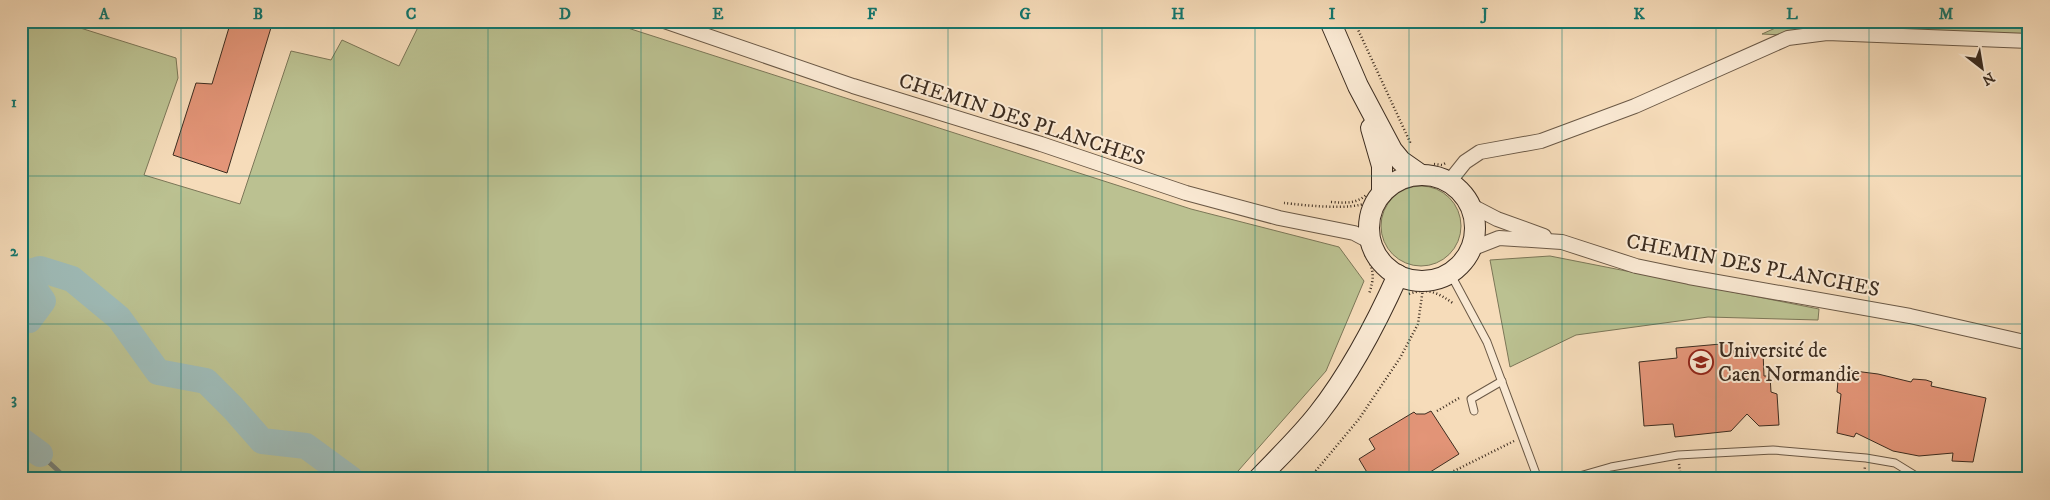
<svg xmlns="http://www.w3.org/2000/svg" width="2050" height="500" font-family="'IM FELL DW Pica',serif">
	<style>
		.green { fill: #bbc191; stroke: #7c7758 }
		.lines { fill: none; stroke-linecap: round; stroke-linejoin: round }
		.stream { stroke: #77827a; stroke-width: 4.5 }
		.river { stroke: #9ebab6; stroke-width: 26 }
		.building { fill: #e39578; stroke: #3d2d20 }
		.service-casing { stroke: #6b5946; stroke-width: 9 }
		.minor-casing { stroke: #6b5946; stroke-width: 16 }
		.secondary-casing { stroke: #3d2d20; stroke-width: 22 }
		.path { stroke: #3d2d20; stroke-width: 2.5; stroke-dasharray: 1 2.5; stroke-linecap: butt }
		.service { stroke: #f9e8d2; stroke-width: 7 }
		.minor { stroke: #f9e8d2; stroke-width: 14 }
		.secondary { stroke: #f9e8d2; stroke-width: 20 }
		.grid { fill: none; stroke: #0f766e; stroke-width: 1; stroke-opacity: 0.55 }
		.labels { text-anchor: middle; stroke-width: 4; stroke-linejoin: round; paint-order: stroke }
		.street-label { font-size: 21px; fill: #3d2d20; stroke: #f9e8d2 }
		.poi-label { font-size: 21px; fill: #3d2d20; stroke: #f9e8d2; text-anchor: start }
		.neatline { fill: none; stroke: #0f766e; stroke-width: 2 }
		.grid-label { font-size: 16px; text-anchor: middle; font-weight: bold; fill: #0f766e }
	</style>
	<rect width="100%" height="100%" fill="#f6dcba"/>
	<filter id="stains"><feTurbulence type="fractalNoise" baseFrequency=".004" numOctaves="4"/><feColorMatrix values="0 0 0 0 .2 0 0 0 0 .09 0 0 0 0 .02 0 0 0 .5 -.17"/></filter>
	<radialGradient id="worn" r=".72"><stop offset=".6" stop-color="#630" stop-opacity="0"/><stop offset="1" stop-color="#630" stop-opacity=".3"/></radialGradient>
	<g class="green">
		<path d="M21,21H66L74,26L176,58L178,78L144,175L240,204L291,51L331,60L342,40L399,66L421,21H606L1191,209L1339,247L1364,281L1326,371L1231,479H21Z"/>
		<path d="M1791,21H2029V47L1762,34Z"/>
		<circle cx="1421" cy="226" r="40"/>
		<path d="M1550,256L1819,309L1818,320L1708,317L1576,335L1510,367L1490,260Z"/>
	</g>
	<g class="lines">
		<path class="stream" d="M40,454L67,479"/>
		<g class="river">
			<path d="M21,318L29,320L43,301L24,274L40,269L72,279L119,318L158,372L206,381L233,408L262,441L306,446L351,479"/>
			<path d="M21,440L40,454"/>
		</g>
	</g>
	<g class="building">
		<path d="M231,21H273L227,173L173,155L196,83L212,84Z"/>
		<path d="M1732,343L1734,353L1763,352L1764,376H1770L1771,392L1777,394L1779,425L1759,426L1747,414L1731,431L1675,437L1673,424L1644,426L1639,362L1677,358L1676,348Z"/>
		<path d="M1839,369L1878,374L1911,382L1913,379L1926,380L1932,382L1931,386L1986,398L1973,462L1952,461L1953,453L1919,456L1893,451L1856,433L1854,437L1837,433L1841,394L1837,392Z"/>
		<path d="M1431,411L1459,454L1419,479H1371L1359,459L1375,449L1369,439L1414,412L1416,414H1425Z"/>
	</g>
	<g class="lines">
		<defs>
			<g id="service">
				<path d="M1450,273L1487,342L1538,479"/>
				<path d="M1474,411L1471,399L1502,381"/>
				<path d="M1569,479L1611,467L1678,455L1773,450L1866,458L1895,463L1921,479"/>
			</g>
			<g id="minor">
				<path d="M664,21L853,86L1041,144L1186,193L1279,218L1354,233L1371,242"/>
				<path d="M1449,182L1465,162L1480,152L1541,141L1635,106L1788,38L1827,33L2029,41"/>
				<path d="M1470,205L1497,219L1544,236"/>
				<path d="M1471,249L1499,238L1562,242L1636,266L1689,277L1910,316L2029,343"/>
			</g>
			<g id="secondary">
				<path d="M1330,21L1358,86L1392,150L1401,161L1421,175"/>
				<path d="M1371,128L1382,166V193"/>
				<circle cx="1422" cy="228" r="53"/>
				<path d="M1258,479C1278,458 1300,437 1318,414C1351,372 1376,324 1398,275"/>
			</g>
		</defs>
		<use href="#service" class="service-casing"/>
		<use href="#minor" class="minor-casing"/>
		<use href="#secondary" class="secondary-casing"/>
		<g class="path">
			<path d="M1354,21L1410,142L1409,145"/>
			<path d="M1434,164L1442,165L1446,163"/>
			<path d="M1331,202C1345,203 1356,204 1366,195"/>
			<path d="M1284,203C1303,205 1352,211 1368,202"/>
			<path d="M1365,255C1375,269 1374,279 1369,294"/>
			<path d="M1409,294C1427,287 1439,293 1454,304"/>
			<path d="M1437,411L1461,397"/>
			<path d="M1679,464L1681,479"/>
			<path d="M1309,479L1359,419L1400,358L1418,324L1424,281"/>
			<path d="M1438,479L1514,441"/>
			<path d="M1863,479L1865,467"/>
		</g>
		<use href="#service" class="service"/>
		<use href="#minor" class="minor"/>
		<use href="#secondary" class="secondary"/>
	</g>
	<path class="grid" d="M181,21V479M334,21V479M488,21V479M641,21V479M795,21V479M948,21V479M1102,21V479M1255,21V479M1409,21V479M1562,21V479M1716,21V479M1869,21V479M21,176H2029M21,324H2029"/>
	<defs>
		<symbol id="university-ring" viewBox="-11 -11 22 22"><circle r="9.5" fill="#f9e8d2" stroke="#8f2418" stroke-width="1.5"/><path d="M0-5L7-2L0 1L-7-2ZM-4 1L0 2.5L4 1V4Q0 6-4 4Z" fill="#8f2418"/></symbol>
	</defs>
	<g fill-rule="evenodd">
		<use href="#university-ring" x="1687" y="348" width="28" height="28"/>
	</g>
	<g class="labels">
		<g class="street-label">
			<text transform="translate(1022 119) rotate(18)" y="7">CHEMIN DES PLANCHES</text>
			<text transform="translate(1753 265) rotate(11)" y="7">CHEMIN DES PLANCHES</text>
		</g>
		<g class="poi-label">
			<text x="1718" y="357">Université de<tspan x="1718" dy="24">Caen Normandie</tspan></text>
		</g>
	</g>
	<rect width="2050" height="500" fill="none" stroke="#f6dcba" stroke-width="55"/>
	<g transform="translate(1982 68) rotate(149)" stroke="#f9e8d2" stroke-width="4" paint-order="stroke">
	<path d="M0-4L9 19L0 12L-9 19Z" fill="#3d2d20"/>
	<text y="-8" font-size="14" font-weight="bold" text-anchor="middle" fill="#3d2d20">N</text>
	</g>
	<rect x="28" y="28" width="1994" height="444" class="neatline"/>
	<g class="grid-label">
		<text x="104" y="19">A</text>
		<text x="258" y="19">B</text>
		<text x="411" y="19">C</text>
		<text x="565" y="19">D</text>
		<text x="718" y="19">E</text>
		<text x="872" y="19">F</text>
		<text x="1025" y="19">G</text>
		<text x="1178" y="19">H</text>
		<text x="1332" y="19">I</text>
		<text x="1485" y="19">J</text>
		<text x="1639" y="19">K</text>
		<text x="1792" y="19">L</text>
		<text x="1946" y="19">M</text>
		<text x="14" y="107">1</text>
		<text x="14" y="256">2</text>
		<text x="14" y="404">3</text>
	</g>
	<rect width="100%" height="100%" filter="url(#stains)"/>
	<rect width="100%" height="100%" fill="url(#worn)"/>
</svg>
